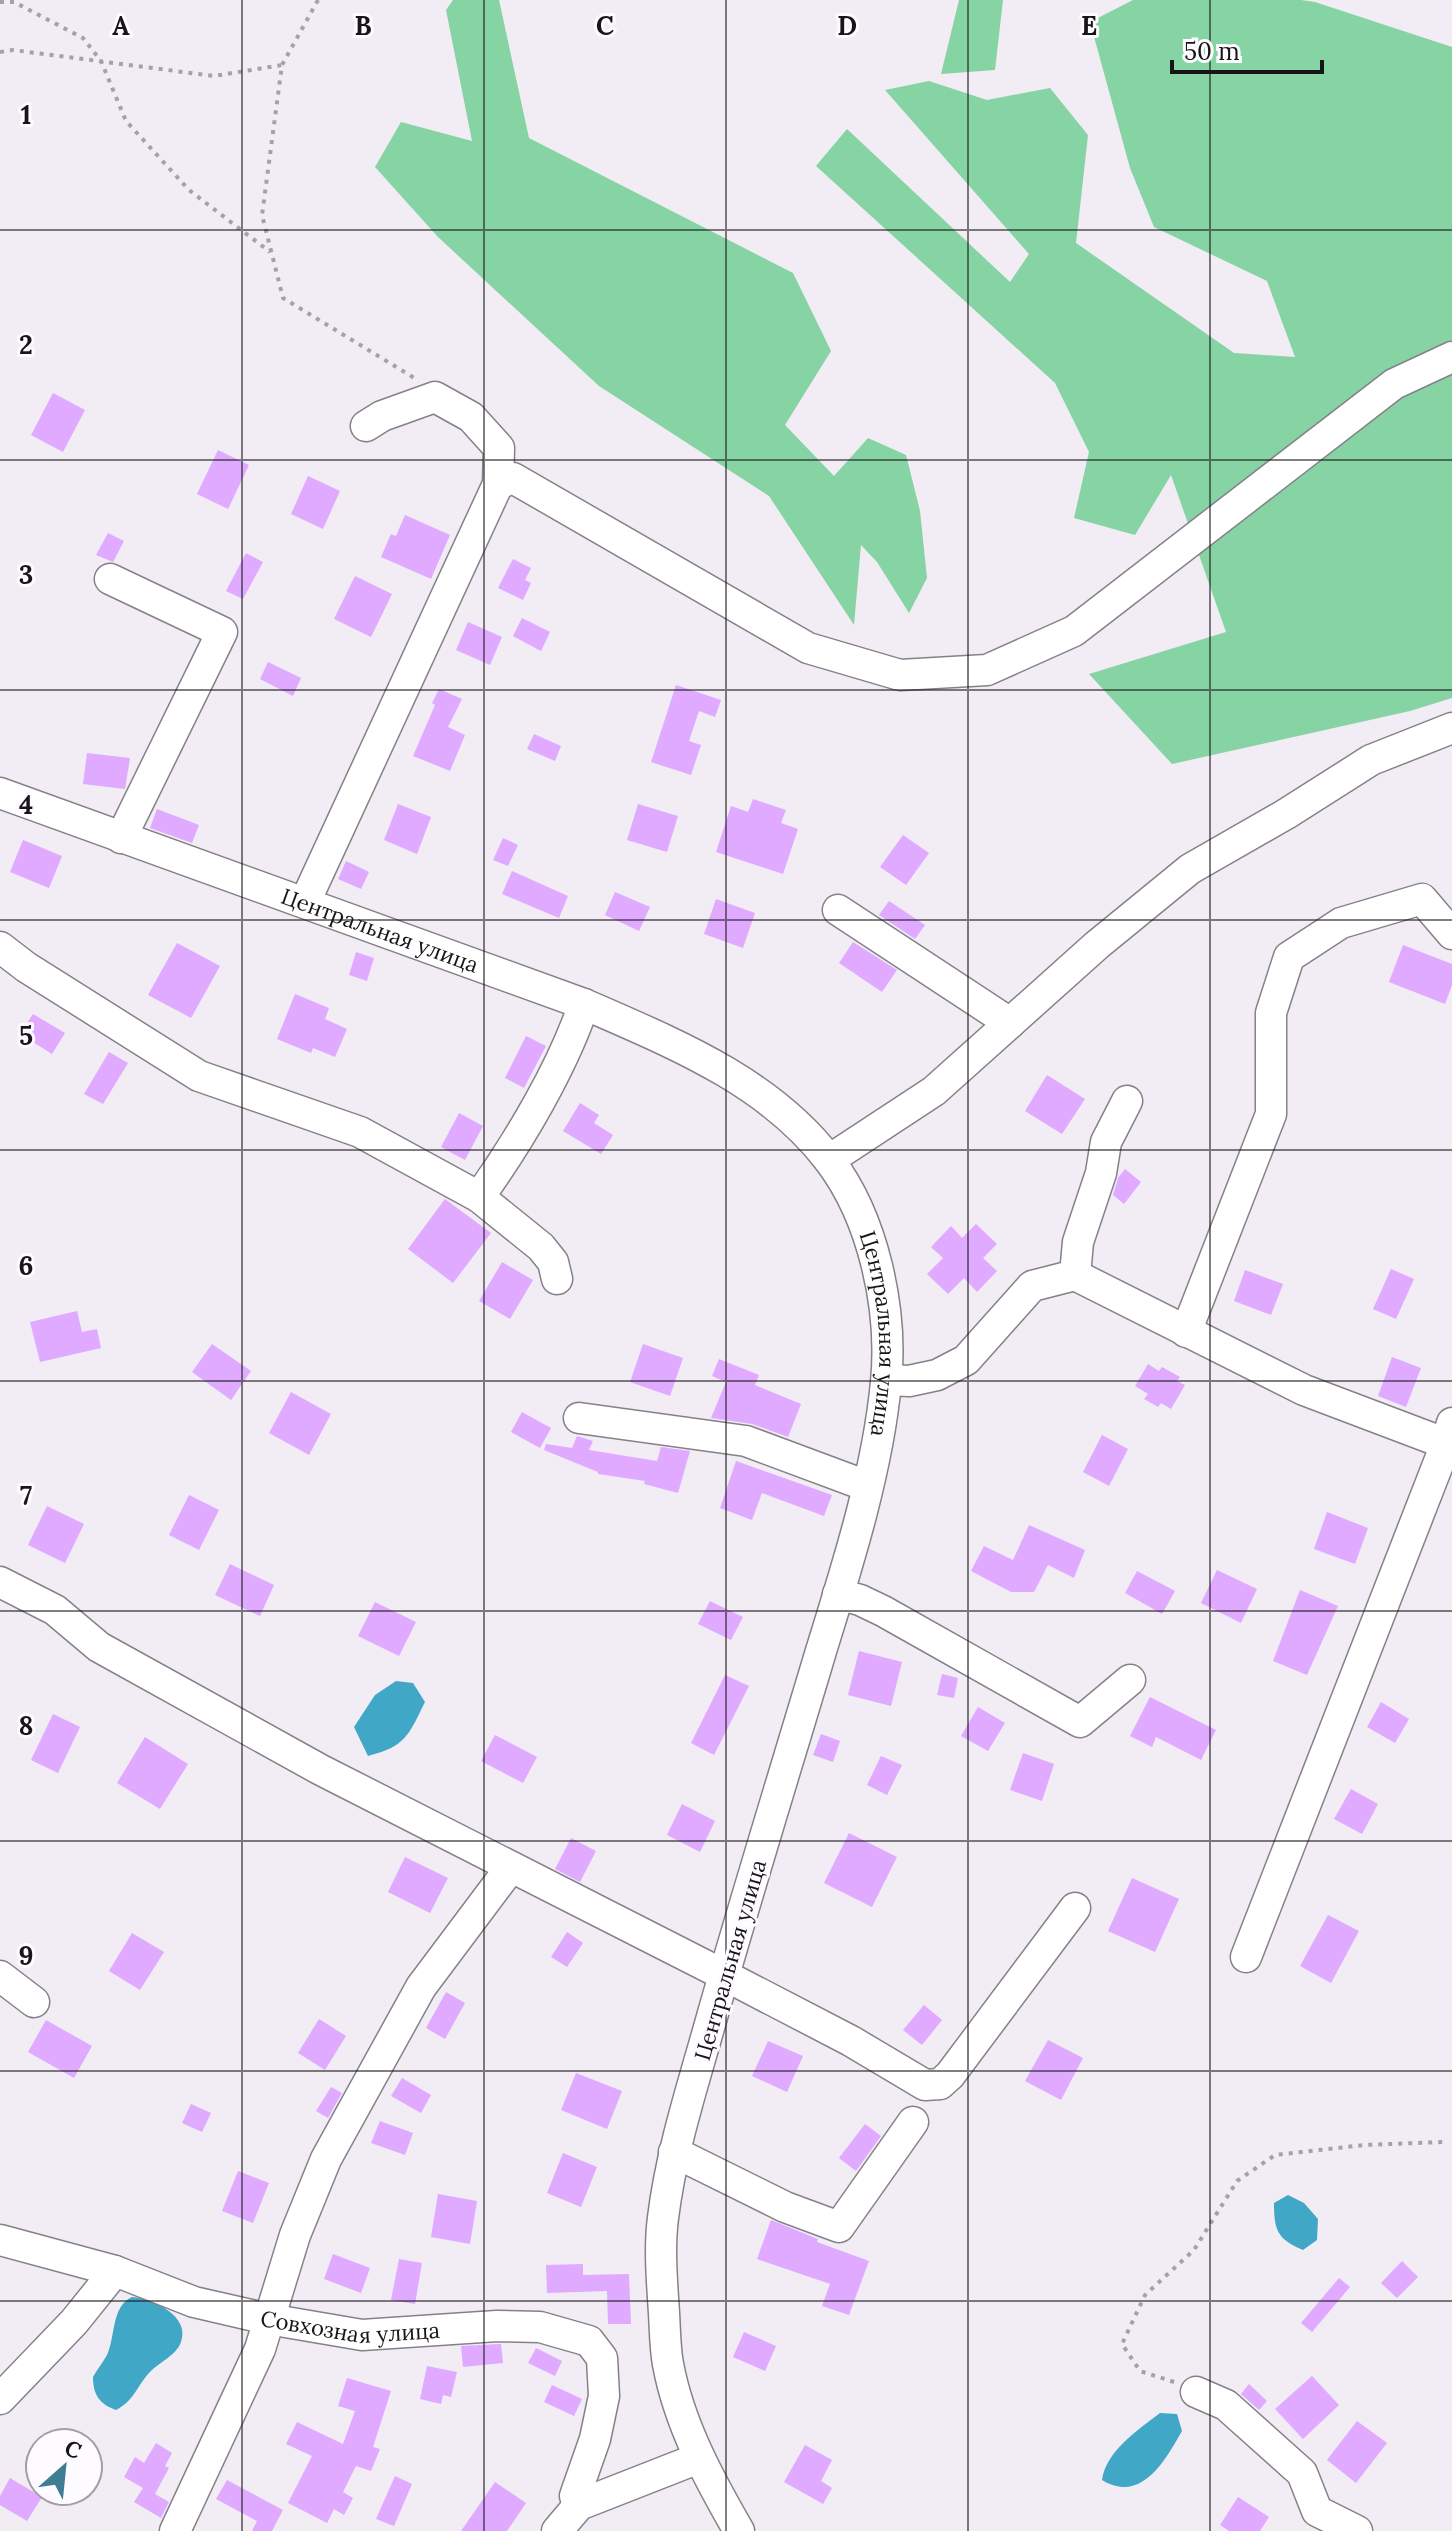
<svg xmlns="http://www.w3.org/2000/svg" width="1452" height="2531" font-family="Lora,serif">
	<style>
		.green { fill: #86d3a3 }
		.water { fill: #40a7c6 }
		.building { fill: #dfaaff }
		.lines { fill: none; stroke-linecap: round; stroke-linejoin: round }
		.minor-casing { stroke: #858089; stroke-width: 33 }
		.path { stroke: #a6a1a8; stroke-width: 4; stroke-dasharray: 4 6; stroke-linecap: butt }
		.minor { stroke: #fff; stroke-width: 30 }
		.grid { fill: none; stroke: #171518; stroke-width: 2; stroke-opacity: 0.55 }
		.labels { text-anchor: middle; stroke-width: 6; stroke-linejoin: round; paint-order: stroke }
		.street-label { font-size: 22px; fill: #171518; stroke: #fdfbff }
		.grid-label { font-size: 26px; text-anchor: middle; font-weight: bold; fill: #171518; stroke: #fdfbff; stroke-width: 6; stroke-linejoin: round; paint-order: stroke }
	</style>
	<rect width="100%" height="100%" fill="#f2ecf5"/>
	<g class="green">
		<path d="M453,0H499L529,138L793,273L831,351L785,425L834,476L868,438L906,455L920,511L927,578L909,613L877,562L861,545L854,625L769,496L599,386L438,237L375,167L401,122L472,141L446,10Z"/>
		<path d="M959,0H1003L995,70L941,74Z"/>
		<path d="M1133,0H1301L1315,2L1452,47V698L1410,711L1172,764L1089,674L1226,632L1171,475L1135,535L1074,518L1089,452L1055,383L816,166L847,129L1010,282L1029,254L885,90L929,81L987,100L1050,88L1088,135L1076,243L1234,353L1295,357L1267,281L1154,227L1130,168L1090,22Z"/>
	</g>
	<g class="water">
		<path d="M396,1681L413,1683L425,1702C408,1736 406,1746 368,1756L354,1727L375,1695Z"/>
		<path d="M1288,2195L1304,2203L1318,2219L1317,2240L1303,2250C1277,2239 1274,2230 1274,2203Z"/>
		<path d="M132,2297C152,2298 191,2316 181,2342C176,2356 159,2362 149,2373C137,2386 134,2401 116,2410C99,2404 93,2394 93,2377C97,2370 103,2362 107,2355C116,2335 111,2307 132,2297Z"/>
		<path d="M1160,2413L1177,2414L1182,2431C1165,2461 1141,2504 1102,2480C1106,2451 1138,2430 1160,2413Z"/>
	</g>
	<g class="building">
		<path d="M53,393L85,410L63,452L31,435Z"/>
		<path d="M218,450L249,465L228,509L197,494Z"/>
		<path d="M308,476L340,491L323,529L291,514Z"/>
		<path d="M405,515L450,535L431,579L381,557L391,534L396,536Z"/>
		<path d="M108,533L124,541L113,562L96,555Z"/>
		<path d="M246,553L263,562L243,599L226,591Z"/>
		<path d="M513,559L531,568L525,580L531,583L523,600L498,588Z"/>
		<path d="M355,576L392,594L371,637L334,619Z"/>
		<path d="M522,618L550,632L541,651L513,636Z"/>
		<path d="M468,622L502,637L490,665L456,650Z"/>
		<path d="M268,662L301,678L293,696L260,679Z"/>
		<path d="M676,685L721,700L715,717L699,711L689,741L701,745L691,775L651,762Z"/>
		<path d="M439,689L462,699L448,727L465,735L450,771L413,756L435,705L432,703Z"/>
		<path d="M534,734L561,746L555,761L527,749Z"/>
		<path d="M87,753L130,758L125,789L83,784Z"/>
		<path d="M753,799L786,810L781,823L798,829L783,874L716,852L731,806L748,812Z"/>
		<path d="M398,804L431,817L417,854L384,840Z"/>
		<path d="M638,804L678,816L667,852L627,840Z"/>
		<path d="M157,809L199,825L192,843L150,828Z"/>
		<path d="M903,835L929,853L906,885L880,867Z"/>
		<path d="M503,838L518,845L508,866L493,860Z"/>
		<path d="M23,840L62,856L49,888L10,872Z"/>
		<path d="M346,861L369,872L361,889L338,879Z"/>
		<path d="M512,871L568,896L559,918L502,894Z"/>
		<path d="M615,892L650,907L639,931L605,915Z"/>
		<path d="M716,899L755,913L743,948L704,934Z"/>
		<path d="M889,901L925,925L915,939L879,915Z"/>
		<path d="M853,942L897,970L882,992L839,963Z"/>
		<path d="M177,943L220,966L191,1018L148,995Z"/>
		<path d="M1403,945L1452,964V985L1445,1004L1389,982Z"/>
		<path d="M356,952L374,958L367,981L349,975Z"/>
		<path d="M295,994L329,1008L325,1019L347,1029L335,1057L313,1048L311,1053L277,1039Z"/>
		<path d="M33,1014L65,1033L52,1054L20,1034Z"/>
		<path d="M526,1036L546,1046L524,1088L505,1078Z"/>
		<path d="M109,1052L128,1063L103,1104L84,1094Z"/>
		<path d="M1047,1075L1085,1099L1062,1134L1025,1111Z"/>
		<path d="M580,1103L599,1115L594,1123L613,1135L601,1154L563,1131Z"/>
		<path d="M459,1113L483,1126L465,1160L441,1147Z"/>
		<path d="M1125,1169L1141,1182L1124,1204L1113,1195L1118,1178Z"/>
		<path d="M445,1199L491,1233L453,1283L408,1249Z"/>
		<path d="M976,1224L997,1244L983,1258L997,1271L977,1292L964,1278L948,1294L927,1274L943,1258L931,1247L951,1226L962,1238Z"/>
		<path d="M502,1262L533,1280L510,1319L479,1301Z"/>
		<path d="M1391,1269L1414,1279L1396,1319L1373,1309Z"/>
		<path d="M1245,1270L1283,1284L1271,1315L1234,1301Z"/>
		<path d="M77,1311L82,1332L97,1329L101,1348L40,1362L30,1322Z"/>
		<path d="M212,1344L251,1371L231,1400L192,1372Z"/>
		<path d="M643,1344L683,1358L670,1396L630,1382Z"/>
		<path d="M1392,1357L1421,1368L1406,1407L1378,1396Z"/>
		<path d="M719,1359L759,1375L755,1385L801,1404L788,1437L752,1424L711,1418L726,1382L712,1376Z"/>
		<path d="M1148,1364L1159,1371L1162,1367L1180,1377L1177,1381L1185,1385L1171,1409L1161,1403L1158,1407L1144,1399L1148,1394L1135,1386Z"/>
		<path d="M291,1392L331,1414L309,1455L269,1433Z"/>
		<path d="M522,1412L551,1428L540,1448L511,1432Z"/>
		<path d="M1102,1435L1128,1449L1109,1486L1083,1472Z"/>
		<path d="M577,1436L593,1441L589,1450L657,1461L661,1447L690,1451L678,1493L644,1484L645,1481L598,1474V1472L544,1450L546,1444L572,1448Z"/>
		<path d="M736,1461L832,1495L824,1516L762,1493L752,1520L720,1508Z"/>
		<path d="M189,1495L219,1510L199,1550L169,1535Z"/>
		<path d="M47,1506L84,1524L65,1563L28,1545Z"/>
		<path d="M1327,1512L1368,1528L1355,1564L1314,1549Z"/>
		<path d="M1029,1525L1085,1550L1074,1578L1048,1565L1034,1592H1011L971,1571L984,1546L1013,1560Z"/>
		<path d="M230,1564L274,1585L260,1616L215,1595Z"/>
		<path d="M1217,1570L1257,1589L1241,1623L1201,1603Z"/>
		<path d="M1137,1571L1175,1591L1162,1614L1125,1593Z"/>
		<path d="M1300,1590L1338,1606L1307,1675L1273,1661Z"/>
		<path d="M710,1601L743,1617L731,1640L698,1624Z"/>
		<path d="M375,1602L416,1622L399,1656L358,1636Z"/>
		<path d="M859,1651L902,1662L891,1706L848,1695Z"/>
		<path d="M942,1674L958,1678L954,1698L937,1695Z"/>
		<path d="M725,1675L749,1686L714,1755L691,1743Z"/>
		<path d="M1150,1697L1216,1730L1201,1760L1156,1737L1152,1747L1130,1736Z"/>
		<path d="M1381,1702L1409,1719L1395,1743L1367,1727Z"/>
		<path d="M978,1707L1005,1723L988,1751L961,1736Z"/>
		<path d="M53,1714L80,1727L58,1773L31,1760Z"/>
		<path d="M821,1734L840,1741L833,1762L813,1755Z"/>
		<path d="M495,1735L537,1757L523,1783L481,1761Z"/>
		<path d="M145,1737L188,1764L160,1809L117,1783Z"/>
		<path d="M1023,1753L1054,1764L1042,1801L1010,1790Z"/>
		<path d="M881,1756L902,1765L887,1795L867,1785Z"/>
		<path d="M1351,1789L1378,1804L1362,1834L1334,1819Z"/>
		<path d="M682,1804L715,1821L700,1852L667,1835Z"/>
		<path d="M849,1833L897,1857L872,1907L824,1883Z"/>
		<path d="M571,1838L596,1851L580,1882L555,1869Z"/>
		<path d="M405,1857L448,1878L430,1913L388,1892Z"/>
		<path d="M1132,1878L1179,1899L1155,1952L1108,1931Z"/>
		<path d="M1328,1915L1359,1931L1331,1983L1300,1966Z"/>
		<path d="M567,1932L583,1943L567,1967L551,1957Z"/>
		<path d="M132,1933L164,1952L140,1990L109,1971Z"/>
		<path d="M446,1992L465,2003L445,2039L426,2028Z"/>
		<path d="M924,2005L942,2020L922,2045L903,2030Z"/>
		<path d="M319,2019L346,2036L325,2070L298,2053Z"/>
		<path d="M46,2020L92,2046L74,2078L28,2052Z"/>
		<path d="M1048,2040L1083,2058L1061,2100L1025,2081Z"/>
		<path d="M768,2041L803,2056L787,2092L752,2076Z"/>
		<path d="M576,2073L622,2091L607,2129L561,2110Z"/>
		<path d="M402,2078L431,2095L421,2113L391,2096Z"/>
		<path d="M331,2087L342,2093L328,2118L316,2111Z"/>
		<path d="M191,2104L211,2113L202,2132L182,2123Z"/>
		<path d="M380,2121L413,2133L405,2155L371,2143Z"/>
		<path d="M865,2124L881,2136L856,2171L839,2158Z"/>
		<path d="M563,2153L597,2167L581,2207L547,2193Z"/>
		<path d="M238,2171L269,2183L253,2223L222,2211Z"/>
		<path d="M438,2194L477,2201L470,2244L431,2237Z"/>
		<path d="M771,2220L818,2239L817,2242L869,2261L849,2315L822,2306L830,2284L757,2259Z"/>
		<path d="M333,2254L370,2268L361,2293L324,2279Z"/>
		<path d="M399,2259L422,2263L415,2304L391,2300Z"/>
		<path d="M1402,2261L1418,2277L1397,2298L1381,2283Z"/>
		<path d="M583,2264V2275L629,2274L631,2324H608L607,2291L547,2293L546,2265Z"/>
		<path d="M1339,2278L1350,2287L1312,2332L1301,2323Z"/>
		<path d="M744,2332L776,2346L765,2371L733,2357Z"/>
		<path d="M501,2344L503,2363L463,2367L461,2346Z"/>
		<path d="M536,2348L562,2361L555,2376L528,2363Z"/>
		<path d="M427,2366L457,2372L451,2397L443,2395L441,2404L420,2399Z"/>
		<path d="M1312,2376L1339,2405L1303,2439L1275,2409Z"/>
		<path d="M347,2378L391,2391L373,2447L380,2449L371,2471L356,2466L343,2492L353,2498L344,2515L334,2509L327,2523L288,2503L312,2456L286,2444L297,2422L343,2444L355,2411L338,2406Z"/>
		<path d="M1249,2384L1267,2401L1259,2410L1241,2394Z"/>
		<path d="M552,2385L582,2399L574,2416L544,2402Z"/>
		<path d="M1357,2421L1387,2443L1356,2483L1327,2460Z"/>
		<path d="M156,2443L172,2453L165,2466L169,2468L155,2494L169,2502L161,2518L134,2502L143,2488L124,2477L135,2457L144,2463Z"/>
		<path d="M805,2445L832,2460L821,2481L832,2488L823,2504L784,2482Z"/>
		<path d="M395,2476L412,2484L394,2526L376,2519Z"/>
		<path d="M10,2478L42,2497L27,2521L0,2505V2496Z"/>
		<path d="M227,2480L283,2510L272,2531H252L257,2521L216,2499Z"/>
		<path d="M495,2482L526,2503L507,2531H461Z"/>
		<path d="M1238,2497L1269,2517L1260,2531H1229L1220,2525Z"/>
	</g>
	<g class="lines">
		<defs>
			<g id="minor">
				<path d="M498,484L513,478L808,648L900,675L987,670L1074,631L1394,384L1452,357"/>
				<path d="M110,579L222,632L121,838"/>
				<path id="s1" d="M0,793L584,1004C673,1043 769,1081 829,1160C874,1219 893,1310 886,1382C878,1470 847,1567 821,1651C784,1775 745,1900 710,2024C692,2088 671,2152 663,2218C659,2248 662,2282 664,2313C665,2330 665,2348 668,2364C679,2424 709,2479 739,2531"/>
				<path d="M305,902L498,484L499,448L471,417L435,397L382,416L366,426"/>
				<path d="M838,910L1010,1023"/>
				<path d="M0,947L26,967L199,1076L360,1132L479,1197C519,1141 562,1069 584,1004"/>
				<path d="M829,1160L934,1091L1097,945L1190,869L1286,814L1371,760L1452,728"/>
				<path d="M479,1197L541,1247L553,1262L557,1279"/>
				<path d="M1075,1275L1078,1242L1101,1173L1106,1142L1127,1101"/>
				<path d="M1186,1332L1271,1114V1013L1289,957L1341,923L1422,899L1452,934"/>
				<path d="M887,1380L909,1381L937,1375L966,1360L1032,1286L1075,1275L1304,1390L1452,1446"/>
				<path d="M579,1418L746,1441L867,1486"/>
				<path d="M0,1582L55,1610L99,1647L321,1770L724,1975L851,2041L925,2085L940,2084L950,2075L1075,1908"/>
				<path d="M838,1594L860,1600L883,1611L1080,1722L1130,1680"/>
				<path d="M1246,1957L1446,1444L1452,1423"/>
				<path d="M0,1976L34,2002"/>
				<path d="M674,2152L785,2207L839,2227L913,2122"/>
				<path d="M0,2240L115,2271"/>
				<path d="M1196,2392L1226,2405L1302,2473L1317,2511L1357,2531"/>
				<path id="s2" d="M0,2399L74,2322L115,2271L194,2302L268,2319L362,2335L497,2326L540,2327L589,2341L602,2358L604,2396L595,2439L575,2496L579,2505"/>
				<path d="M175,2531L260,2349L295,2235L326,2159L421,1987L511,1867"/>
				<path d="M557,2531L579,2505L699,2458"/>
			</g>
		</defs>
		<use href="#minor" class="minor-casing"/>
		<g class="path">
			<path d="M318,0L282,65L262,215L283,298L416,379"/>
			<path d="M0,2H14L83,38L101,61L126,121L189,190L270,252"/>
			<path d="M0,52L13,50L214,76L282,65"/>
			<path d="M1174,2382L1140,2371L1122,2344L1145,2295L1194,2250L1237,2181L1275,2155L1364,2145L1443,2142"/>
		</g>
		<use href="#minor" class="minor"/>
	</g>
	<path class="grid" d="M242,0V2531M484,0V2531M726,0V2531M968,0V2531M1210,0V2531M0,230H1452M0,460H1452M0,690H1452M0,920H1452M0,1150H1452M0,1381H1452M0,1611H1452M0,1841H1452M0,2071H1452M0,2301H1452"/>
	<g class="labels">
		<g class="street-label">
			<text dy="8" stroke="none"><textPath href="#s1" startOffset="404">Центральная улица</textPath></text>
			<text dy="8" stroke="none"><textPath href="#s1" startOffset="1100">Центральная улица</textPath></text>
			<text transform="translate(730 1960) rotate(-74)" y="8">Центральная улица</text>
			<text dy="8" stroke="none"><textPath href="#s2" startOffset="416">Совхозная улица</textPath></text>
		</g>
	</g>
	<g class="grid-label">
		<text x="121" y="35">A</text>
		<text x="363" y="35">B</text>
		<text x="605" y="35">C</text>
		<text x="847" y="35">D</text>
		<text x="1089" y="35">E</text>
		<text x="26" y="124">1</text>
		<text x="26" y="354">2</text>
		<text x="26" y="584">3</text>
		<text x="26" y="814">4</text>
		<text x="26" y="1045">5</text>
		<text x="26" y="1275">6</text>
		<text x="26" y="1505">7</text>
		<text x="26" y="1735">8</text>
		<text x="26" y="1965">9</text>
	</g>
	<g transform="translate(64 2467) rotate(27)"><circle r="38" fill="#fdfbff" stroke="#a19fa3" stroke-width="2"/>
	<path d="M0-6L14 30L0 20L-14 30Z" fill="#3f7d93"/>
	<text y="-12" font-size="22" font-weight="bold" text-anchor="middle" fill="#171518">С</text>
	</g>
	<path d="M1172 60v12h150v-12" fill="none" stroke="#171518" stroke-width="4"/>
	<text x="1184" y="60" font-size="24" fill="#171518" stroke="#fdfbff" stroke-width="6" paint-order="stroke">50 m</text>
</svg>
